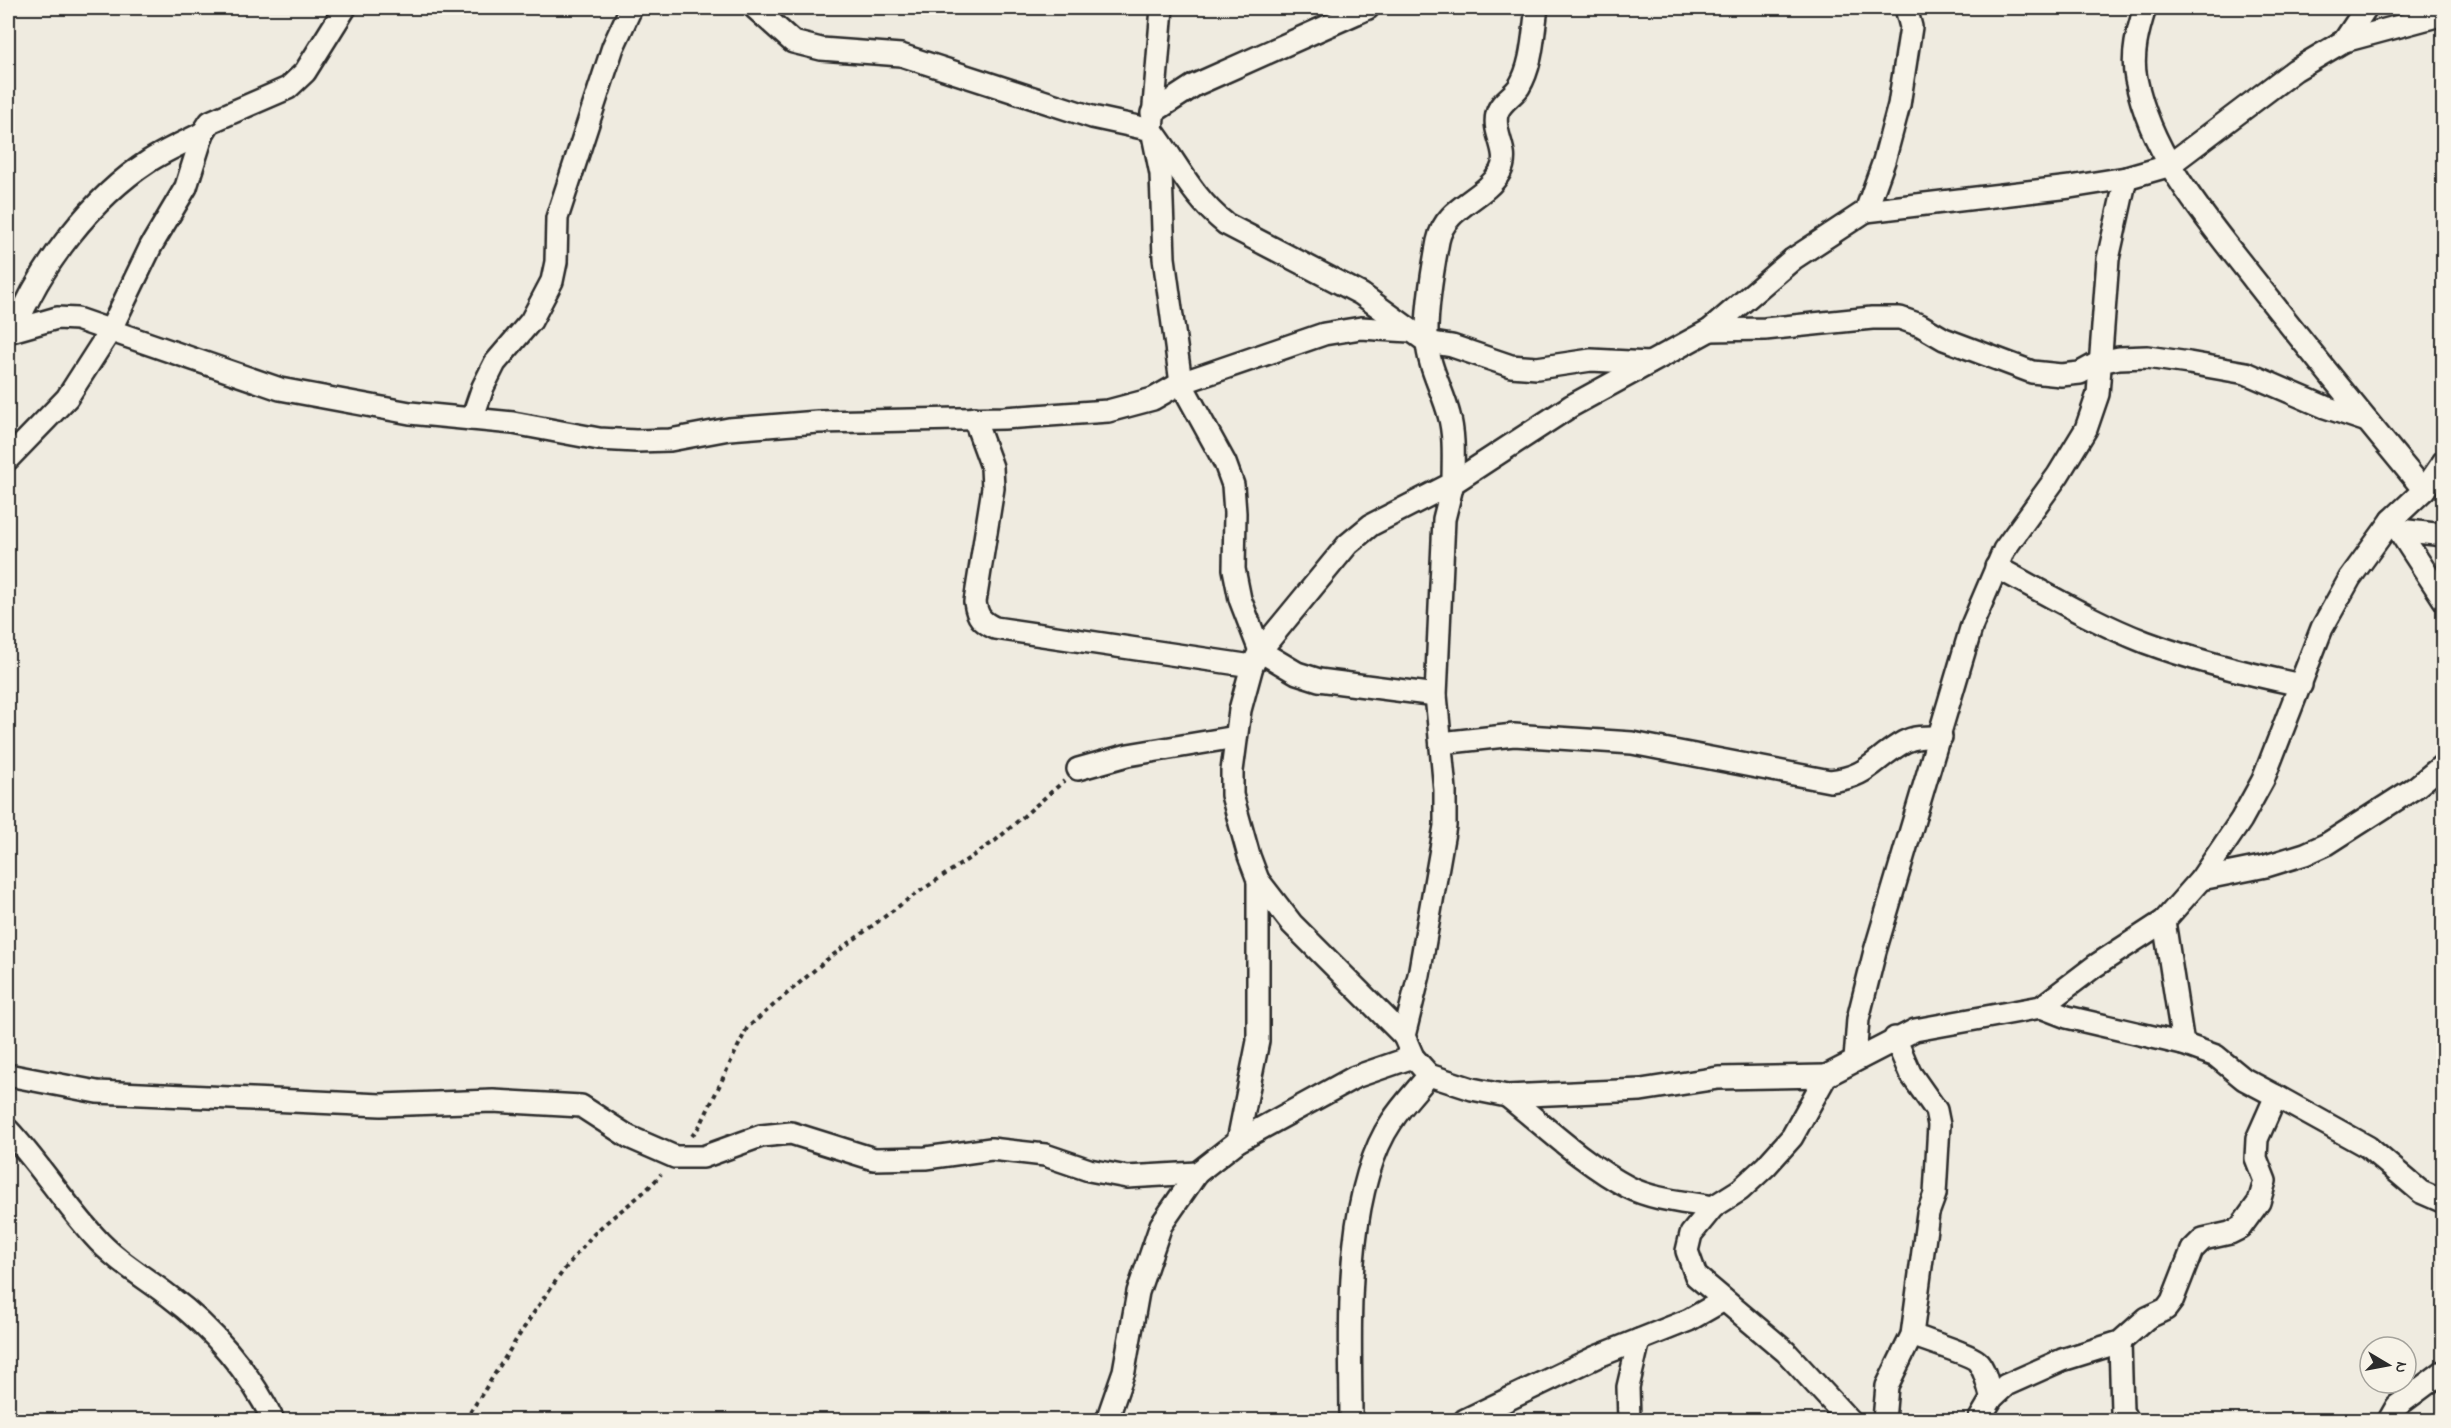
<svg xmlns="http://www.w3.org/2000/svg" width="2451" height="1428" font-family="'Indie Flower',sans-serif">
	<style>
		.lines { fill: none; stroke-linecap: round; stroke-linejoin: round }
		.street-casing { stroke: #2b2b2b; stroke-width: 26 }
		.path { stroke: #2b2b2b; stroke-width: 4; stroke-dasharray: 4.5 4.5; stroke-linecap: butt }
		.street { stroke: #f7f3e8; stroke-width: 21 }
	</style>
	<rect width="100%" height="100%" fill="#efebe0"/>
	<filter id="ink" filterUnits="userSpaceOnUse"><feTurbulence type="fractalNoise" baseFrequency=".0167" numOctaves="2"/><feDisplacementMap in="SourceGraphic" scale="12" xChannelSelector="R" yChannelSelector="G"/><feConvolveMatrix kernelMatrix="1 2 1 2 8 2 1 2 1" color-interpolation-filters="sRGB"/></filter>
	<g filter="url(#ink)">
		<g class="lines">
			<defs>
				<g id="street">
					<path d="M755,8L793,42L821,49L901,55L1092,117L1152,130L1161,174L1164,258L1181,383L1225,463L1233,485L1235,513L1234,569L1240,599L1260,651L1297,673L1319,680L1436,695"/>
					<path d="M1162,8L1152,130C1178,164 1191,196 1226,224L1361,294L1427,342L1452,346L1511,366L1537,368L1591,360L1649,363"/>
					<path d="M2145,8C2138,30 2131,55 2136,79C2152,158 2207,219 2255,281C2310,351 2367,421 2424,490"/>
					<path d="M2344,41L2444,14"/>
					<path d="M1152,113L1195,85L1368,8"/>
					<path d="M1866,211L2070,187L2126,178L2168,166L2295,70L2344,41L2366,8"/>
					<path d="M15,329C40,266 92,198 149,161C166,150 185,142 203,133"/>
					<path d="M1710,330L1765,329L1872,318H1900L1920,325L1944,339L2032,372L2061,375L2080,373L2100,362L2119,358L2147,357L2189,363L2246,373L2325,407L2367,421"/>
					<path d="M8,332L57,318L77,319L280,389L410,413L513,423L599,439L636,441L670,440L729,429L818,422L1004,418L1108,411L1153,399L1181,383L1324,334L1361,328L1410,331"/>
					<path d="M974,418L992,467L993,488L975,602C977,617 982,622 995,628L1252,666"/>
					<path d="M472,419L483,387L495,363L531,321L552,281L556,262L557,218L613,47L631,8"/>
					<path d="M8,459L67,398L110,331L151,246L186,187L203,133L210,122L288,88L305,72L345,8"/>
					<path d="M2392,520L2444,600"/>
					<path d="M2399,530L2444,535"/>
					<path d="M1996,567C2045,593 2093,622 2145,642C2196,661 2248,674 2301,685"/>
					<path d="M1441,743L1514,735L1632,743L1830,781C1869,777 1873,759 1904,742C1915,736 1928,737 1941,737"/>
					<path d="M1078,769L1128,755L1236,737"/>
					<path d="M2201,879L2266,866L2305,854L2327,844L2416,787L2444,764"/>
					<path d="M2164,921L2183,1044"/>
					<path d="M1404,1036L1292,924L1258,880L1249,856L1232,795V771L1240,710L1252,666L1260,651L1348,544L1371,525L1453,483C1453,461 1455,436 1449,415C1443,391 1428,366 1427,341C1426,314 1433,268 1438,241C1445,206 1484,200 1500,172C1511,152 1492,134 1497,114C1500,102 1512,97 1519,87C1533,64 1533,33 1537,8"/>
					<path d="M1855,1060L1858,1019L1875,951L1972,625L2004,550L2058,475L2086,429L2098,394L2108,259L2126,178"/>
					<path d="M8,1075L97,1092L381,1105L493,1101L581,1106L629,1137L675,1157H703L761,1136L791,1133L874,1159L926,1158L991,1149L1045,1155L1089,1170L1127,1177L1197,1173"/>
					<path d="M1826,1076L1718,1078L1641,1090L1507,1096L1472,1089L1429,1075L1413,1057L1404,1036L1419,975L1445,826V790L1436,695L1444,519L1453,483L1571,406L1710,330L1793,259L1866,211L1884,161L1899,105L1911,27L1906,8"/>
					<path d="M1507,1096C1546,1127 1584,1164 1628,1187C1653,1200 1686,1202 1713,1207"/>
					<path d="M2276,1096L2368,1147L2421,1192L2444,1202"/>
					<path d="M8,1130C39,1163 63,1202 94,1236C116,1261 143,1276 169,1296C212,1328 250,1372 273,1420"/>
					<path d="M1238,1141L1258,1041V880"/>
					<path d="M1912,1335C1924,1340 1973,1355 1978,1362C1986,1371 1988,1388 1992,1398"/>
					<path d="M2120,1342L2122,1411L2127,1420"/>
					<path d="M1107,1420L1124,1371L1138,1292L1161,1225L1197,1173L1238,1141L1355,1077L1413,1057"/>
					<path d="M1351,1420C1351,1334 1342,1195 1392,1121C1402,1105 1417,1090 1429,1075"/>
					<path d="M1465,1420L1596,1357L1689,1320L1724,1300"/>
					<path d="M1629,1420L1628,1387L1639,1340"/>
					<path d="M1849,1420L1786,1352L1696,1276L1687,1251L1691,1234L1713,1207L1740,1190L1766,1166L1792,1137L1826,1076L1915,1030L2041,1007L2095,966L2164,921L2201,879L2241,820L2263,780L2322,628L2350,578L2392,520L2424,490L2444,461"/>
					<path d="M1884,1420L1887,1386L1912,1335L1928,1213L1935,1194L1939,1125L1936,1110L1910,1073L1895,1038"/>
					<path d="M1979,1420L1992,1398L2006,1385L2062,1360L2120,1342L2147,1318L2166,1309L2172,1301L2192,1250L2203,1239L2230,1233L2240,1228L2259,1202L2265,1181L2256,1158L2257,1139L2276,1096L2244,1079L2216,1056L2183,1044L2067,1017L2041,1007"/>
					<path d="M2389,1420L2397,1406L2444,1371"/>
				</g>
			</defs>
			<use href="#street" class="street-casing"/>
			<g class="path">
				<path d="M692,1136L701,1124L747,1028L825,961L907,900L995,841L1064,781"/>
				<path d="M465,1420C506,1359 543,1290 593,1235C614,1213 641,1199 661,1174"/>
			</g>
			<use href="#street" class="street"/>
		</g>
	</g>
	<rect width="2451" height="1428" fill="none" stroke="#f7f3e8" stroke-width="30"/>
	<rect x="15" y="15" width="2421" height="1398" fill="none" stroke="#2b2b2b" stroke-width="2" filter="url(#ink)"/>
	<g transform="translate(2388 1365) rotate(100)"><circle r="28" fill="#f7f3e8" stroke="#a5a39c" stroke-width="1.5"/>
	<path d="M0-4.5L10 22L0 15L-10 22Z" fill="#2b2b2b"/>
	<text y="-9" font-size="16" font-weight="bold" text-anchor="middle" fill="#2b2b2b">N</text>
	</g>
</svg>
